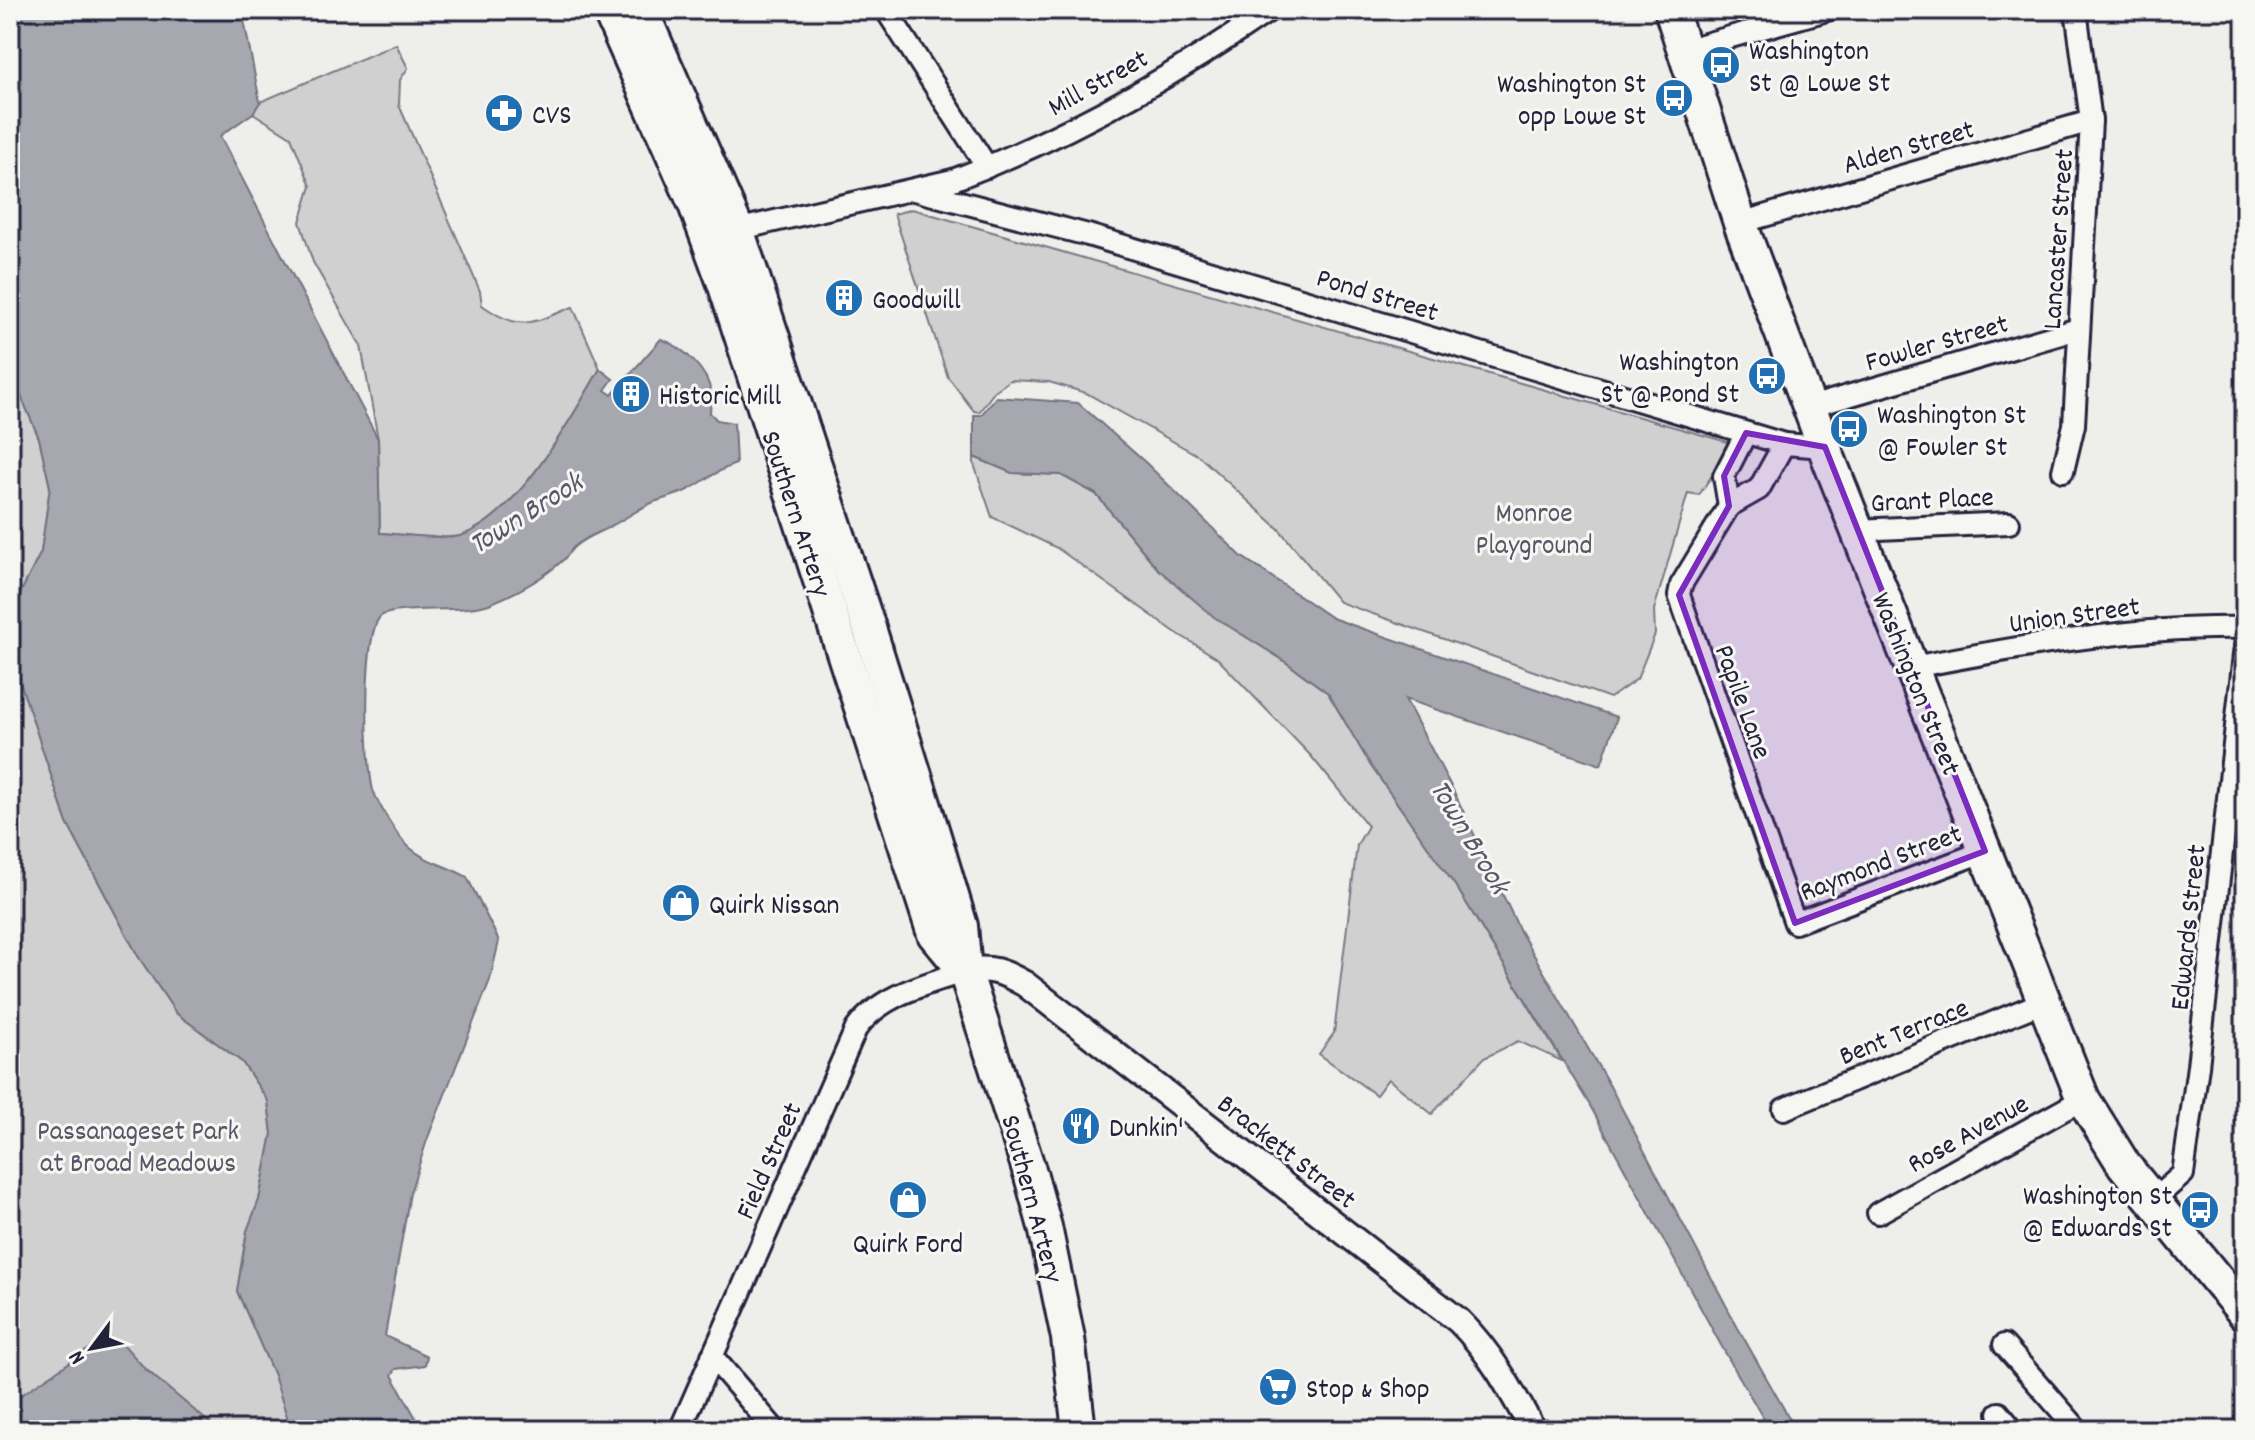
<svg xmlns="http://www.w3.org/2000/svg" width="2255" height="1440" font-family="Dekko,sans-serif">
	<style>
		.green { fill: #d0d0d1; stroke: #797986; stroke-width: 2 }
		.water { fill: #a7a7af; stroke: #727281; stroke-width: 2 }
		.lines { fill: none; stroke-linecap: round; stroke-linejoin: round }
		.minor-casing { stroke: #22223b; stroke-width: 26 }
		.tertiary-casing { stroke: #22223b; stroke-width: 30 }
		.primary-casing { stroke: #22223b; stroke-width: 38 }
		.minor { stroke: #f6f6f2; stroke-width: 20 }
		.tertiary { stroke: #f6f6f2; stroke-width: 24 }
		.primary { stroke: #f6f6f2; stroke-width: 32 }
		.marked { fill: #7b2cbf; fill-opacity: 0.2; stroke: #7b2cbf; stroke-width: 6; stroke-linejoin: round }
		.labels { text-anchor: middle; stroke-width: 6; stroke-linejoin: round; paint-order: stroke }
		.poi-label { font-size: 28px; fill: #22223b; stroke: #f6f6f2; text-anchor: start }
		.street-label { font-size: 28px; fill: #22223b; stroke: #f6f6f2 }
		.park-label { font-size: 28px; fill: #565668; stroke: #f6f6f2 }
		.water-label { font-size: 30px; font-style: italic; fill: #575769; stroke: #f6f6f2 }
	</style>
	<rect width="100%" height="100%" fill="#eeeeeb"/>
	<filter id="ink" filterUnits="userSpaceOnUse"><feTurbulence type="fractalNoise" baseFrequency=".0125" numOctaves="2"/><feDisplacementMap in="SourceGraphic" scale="16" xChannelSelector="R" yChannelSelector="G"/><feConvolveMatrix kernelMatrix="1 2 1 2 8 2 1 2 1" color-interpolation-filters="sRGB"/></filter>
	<g filter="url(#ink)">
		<g class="green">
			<path d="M396,44L408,68L400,80L399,105L480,291L482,305C521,333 531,323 573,307L600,369C570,420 518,517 460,536C444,541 399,534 380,533L378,439L361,346L313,262L300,222L311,186L291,137L253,113L260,102Z"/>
			<path d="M912,209L1727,442L1726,454L1699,495L1688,493L1654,610L1655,634L1637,679L1610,698L1339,602L1279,529L1199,456L1086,393L1049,382L1010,380L995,391L979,412L974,411L948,377L894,214Z"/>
			<path d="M10,370L39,438L50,487L41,552L10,614Z"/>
			<path d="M974,457L1012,473L1061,475L1096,494L1158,569L1328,693L1371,766L1459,891L1562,1061L1518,1041L1484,1058L1432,1114L1388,1079L1376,1095L1319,1054L1334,1033L1357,845L1368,826L1311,756L1217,658L1175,632L1057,548L992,517L974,464Z"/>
			<path d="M10,652L67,823L138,956L176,1013L242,1062L268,1101L272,1134L259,1200L247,1231L237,1291L274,1375L289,1423L288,1430H218L173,1394L133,1357L15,1414L20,1430H10Z"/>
		</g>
		<g class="water">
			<path d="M10,10H242L260,102L253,113L220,136L378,439L380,533C399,534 445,540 460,536C518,517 570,420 600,369L613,379L605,390L612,395L661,339C681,346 709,370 711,394C712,399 710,407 710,413L717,420L734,423L736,464C717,470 705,481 688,490C678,495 665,498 654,502C639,508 626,519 611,526C599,533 585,537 574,547C570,551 567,557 562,561C542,579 514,594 489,604C464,613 395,606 381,616C362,632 366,764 373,790C378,804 397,836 408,846C425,862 449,866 467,877L499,941L490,980L427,1140L410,1193L385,1336L427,1356L425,1365L396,1369L392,1375L418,1422L417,1430H288L289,1423L274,1375L237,1291L247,1231L259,1200L272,1134L268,1101L242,1062L176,1013L138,956L67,823L10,652V614L41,552L50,487L39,438L10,370Z"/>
			<path d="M996,397L1078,403L1146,463L1241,556L1332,618L1617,717L1601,765L1405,699L1454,792L1520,931L1611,1088L1738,1328L1796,1430H1770L1722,1347L1588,1102L1459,891L1371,766L1328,693L1283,660L1214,617L1158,569L1096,494L1061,475L1012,473L974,457V415H981Z"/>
			<path d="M107,1337L124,1345L145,1369L218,1430H20L15,1414L18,1397Z"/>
		</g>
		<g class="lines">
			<defs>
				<g id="minor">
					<path d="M886,10L987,167"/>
					<path d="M1684,50L1827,10"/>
					<path d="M914,190L1088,235L1784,444L1825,447"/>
					<path d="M1740,223L2091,121"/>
					<path d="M727,232L953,180C1065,138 1171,78 1270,10"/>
					<path d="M1810,407L2078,329"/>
					<path d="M1784,444L1759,489L1729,506L1681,585L1679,595L1795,923L1985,851"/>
					<path d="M2063,471L2074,425L2091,121L2076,10"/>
					<path d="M1729,506L1724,476L1746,433"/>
					<path d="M1857,530L2009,523"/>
					<path d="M1913,667C2023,646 2132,626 2245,628"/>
					<path d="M1784,1109L2043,1002"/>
					<path d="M2152,1201L2183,1174L2198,1066L2245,646"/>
					<path d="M1878,1213L2083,1099"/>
					<path d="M2004,1345L2078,1430"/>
					<path d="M712,1356L775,1430"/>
					<path d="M1999,1413L2013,1430"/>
					<path d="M680,1430L856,1029C881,994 926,985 965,971"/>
				</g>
				<path id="tertiary" d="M965,971C992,967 1002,971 1025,984L1459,1321C1491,1353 1511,1390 1533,1430"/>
				<g id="primary">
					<path d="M609,10L694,202L725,286L934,934L965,971"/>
					<path d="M641,10L737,229L869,628L935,839L961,926L965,971L1031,1176L1045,1227L1068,1338L1079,1430"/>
					<path d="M1671,10L1740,223L1830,462L2083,1099L2124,1165L2245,1314"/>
				</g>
			</defs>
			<use href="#minor" class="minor-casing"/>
			<use href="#tertiary" class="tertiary-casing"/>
			<use href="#primary" class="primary-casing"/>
			<use href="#minor" class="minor"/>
			<use href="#tertiary" class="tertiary"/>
			<use href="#primary" class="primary"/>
		</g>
	</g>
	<path class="marked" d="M1746,433L1825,447L1985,851L1795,923L1679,595L1729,506L1724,476Z"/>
	<defs>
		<symbol id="bus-disc" viewBox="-11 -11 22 22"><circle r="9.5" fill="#1f6fb2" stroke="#f6f6f2"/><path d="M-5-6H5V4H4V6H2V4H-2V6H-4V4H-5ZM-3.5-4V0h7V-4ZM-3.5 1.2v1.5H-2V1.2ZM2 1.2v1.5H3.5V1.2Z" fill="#fff"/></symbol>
		<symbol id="pharmacy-disc" viewBox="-11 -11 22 22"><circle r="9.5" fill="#1f6fb2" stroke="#f6f6f2"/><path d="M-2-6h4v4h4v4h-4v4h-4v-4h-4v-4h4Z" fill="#fff"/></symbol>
		<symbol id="building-disc" viewBox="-11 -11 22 22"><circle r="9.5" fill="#1f6fb2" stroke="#f6f6f2"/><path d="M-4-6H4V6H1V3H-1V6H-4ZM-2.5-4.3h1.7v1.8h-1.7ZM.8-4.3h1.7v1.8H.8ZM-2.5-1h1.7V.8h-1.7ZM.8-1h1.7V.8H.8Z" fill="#fff"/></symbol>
		<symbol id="shop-disc" viewBox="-11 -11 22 22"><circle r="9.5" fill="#1f6fb2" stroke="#f6f6f2"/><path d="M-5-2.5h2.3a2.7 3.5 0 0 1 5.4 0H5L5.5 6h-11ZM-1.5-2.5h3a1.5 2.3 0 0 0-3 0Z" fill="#fff"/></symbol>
		<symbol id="restaurant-disc" viewBox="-11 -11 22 22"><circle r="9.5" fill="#1f6fb2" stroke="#f6f6f2"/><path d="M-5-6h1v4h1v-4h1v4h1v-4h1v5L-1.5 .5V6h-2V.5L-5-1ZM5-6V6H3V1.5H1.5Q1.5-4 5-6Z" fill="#fff"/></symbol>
		<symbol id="supermarket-disc" viewBox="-11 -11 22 22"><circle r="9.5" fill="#1f6fb2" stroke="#f6f6f2"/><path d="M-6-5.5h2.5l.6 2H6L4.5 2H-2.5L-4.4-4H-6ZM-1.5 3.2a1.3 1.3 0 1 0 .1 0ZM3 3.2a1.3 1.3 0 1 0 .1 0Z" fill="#fff"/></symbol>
	</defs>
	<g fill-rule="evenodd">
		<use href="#bus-disc" x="1699" y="43" width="44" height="44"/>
		<use href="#bus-disc" x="1652" y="76" width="44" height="44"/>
		<use href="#pharmacy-disc" x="482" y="91" width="44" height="44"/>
		<use href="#building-disc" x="822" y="276" width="44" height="44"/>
		<use href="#bus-disc" x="1745" y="354" width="44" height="44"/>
		<use href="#building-disc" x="609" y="372" width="44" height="44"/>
		<use href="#bus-disc" x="1827" y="407" width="44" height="44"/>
		<use href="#shop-disc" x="659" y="881" width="44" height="44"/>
		<use href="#restaurant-disc" x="1059" y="1104" width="44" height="44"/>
		<use href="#shop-disc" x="886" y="1178" width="44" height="44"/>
		<use href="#bus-disc" x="2178" y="1188" width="44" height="44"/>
		<use href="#supermarket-disc" x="1256" y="1365" width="44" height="44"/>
	</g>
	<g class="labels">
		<g class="poi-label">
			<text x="1749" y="59">Washington<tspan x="1749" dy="32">St @ Lowe St</tspan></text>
			<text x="1646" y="92" text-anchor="end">Washington St<tspan x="1646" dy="32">opp Lowe St</tspan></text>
			<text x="532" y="123">CVS</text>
			<text x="872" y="308">Goodwill</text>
			<text x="1739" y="370" text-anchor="end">Washington<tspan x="1739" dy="32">St @ Pond St</tspan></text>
			<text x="659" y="404">Historic Mill</text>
			<text x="1877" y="423">Washington St<tspan x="1877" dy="32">@ Fowler St</tspan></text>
			<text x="709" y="913">Quirk Nissan</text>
			<text x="1109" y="1136">Dunkin'</text>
			<text x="2172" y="1204" text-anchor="end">Washington St<tspan x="2172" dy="32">@ Edwards St</tspan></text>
			<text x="908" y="1252" text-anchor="middle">Quirk Ford</text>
			<text x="1306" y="1397">Stop &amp; Shop</text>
		</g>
		<g class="street-label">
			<text transform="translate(1097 81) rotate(-29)" y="10">Mill Street</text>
			<text transform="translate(1908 145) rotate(-16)" y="10">Alden Street</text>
			<text transform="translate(2056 239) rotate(-86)" y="10">Lancaster Street</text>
			<text transform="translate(1378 293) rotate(17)" y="10">Pond Street</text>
			<text transform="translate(1936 341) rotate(-16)" y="10">Fowler Street</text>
			<text transform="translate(1932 498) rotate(-3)" y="10">Grant Place</text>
			<text transform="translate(798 513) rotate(72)" y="10">Southern Artery</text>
			<text transform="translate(2074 613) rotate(-8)" y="10">Union Street</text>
			<text transform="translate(1918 683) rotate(68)" y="10">Washington Street</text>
			<text transform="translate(1745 701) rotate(70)" y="10">Papile Lane</text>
			<text transform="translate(1880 861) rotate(-21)" y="10">Raymond Street</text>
			<text transform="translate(2186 927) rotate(-84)" y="10">Edwards Street</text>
			<text transform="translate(1903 1030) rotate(-22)" y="10">Bent Terrace</text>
			<text transform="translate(1967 1132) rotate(-29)" y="10">Rose Avenue</text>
			<text transform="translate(1288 1150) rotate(38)" y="10">Brackett Street</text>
			<text transform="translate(767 1160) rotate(-66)" y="10">Field Street</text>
			<text transform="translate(1034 1198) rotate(75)" y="10">Southern Artery</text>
		</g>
		<g class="park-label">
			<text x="1534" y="521">Monroe<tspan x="1534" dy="32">Playground</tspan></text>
			<text x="138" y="1139">Passanageset Park<tspan x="138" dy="32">at Broad Meadows</tspan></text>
		</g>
		<g class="water-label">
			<text transform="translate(525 512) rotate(-32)" y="10">Town Brook</text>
			<text transform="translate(1471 836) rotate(59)" y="10">Town Brook</text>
		</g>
	</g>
	<rect width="2255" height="1440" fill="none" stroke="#f6f6f2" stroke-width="40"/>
	<rect x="20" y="20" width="2215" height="1400" fill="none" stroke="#22223b" stroke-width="3" filter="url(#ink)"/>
	<g transform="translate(92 1348) rotate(238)" stroke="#f6f6f2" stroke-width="6" paint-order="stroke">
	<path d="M0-6L14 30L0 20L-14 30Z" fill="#22223b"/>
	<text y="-12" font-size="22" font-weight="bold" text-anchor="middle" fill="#22223b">N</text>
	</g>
</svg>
